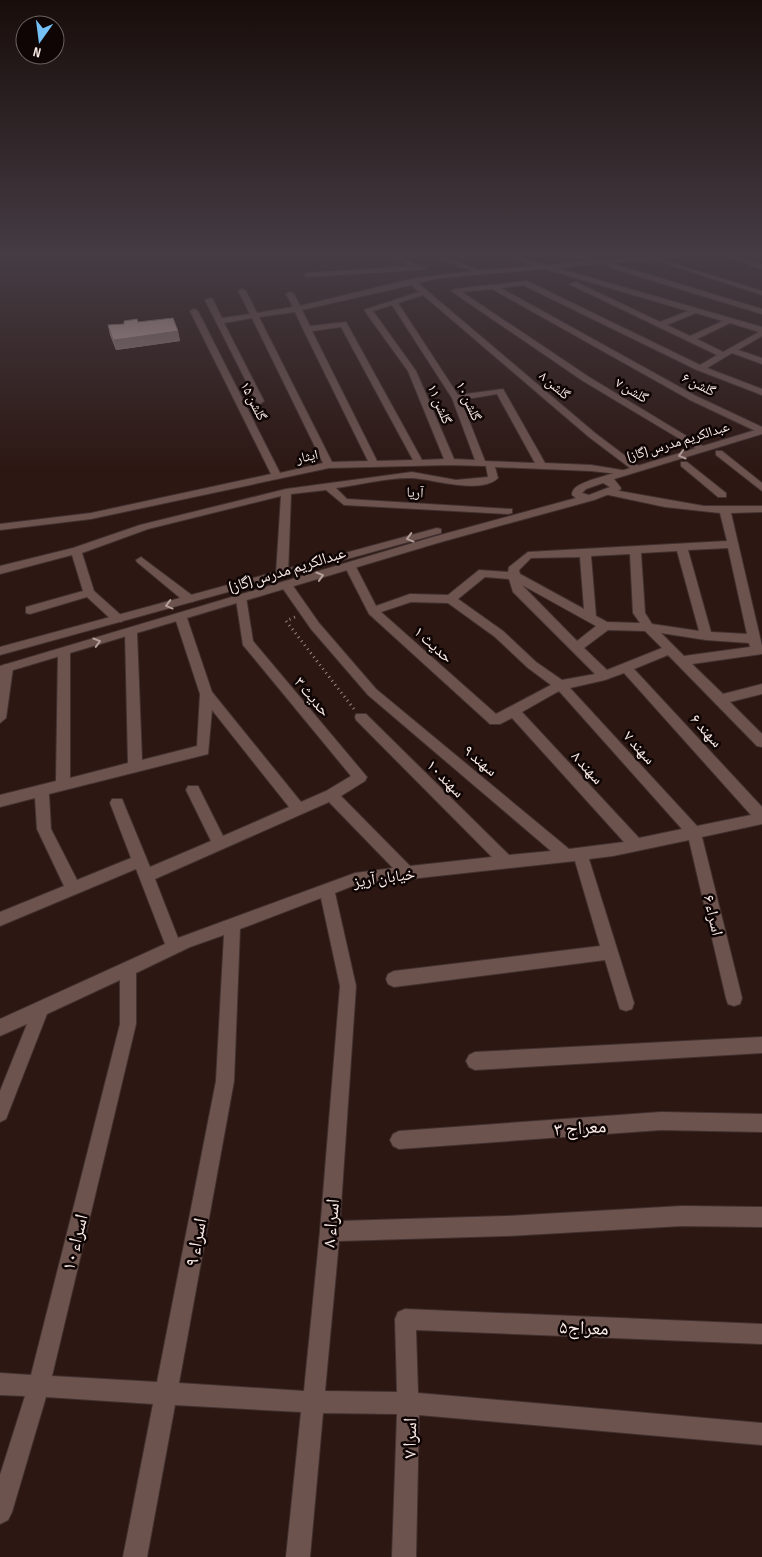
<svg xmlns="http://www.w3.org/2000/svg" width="762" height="1557" font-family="'Sofia Sans Condensed','Noto Naskh Arabic',sans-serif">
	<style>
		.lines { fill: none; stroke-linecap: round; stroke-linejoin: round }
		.minor-casing { stroke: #413130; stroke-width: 2 }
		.tertiary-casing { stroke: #413130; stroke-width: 2 }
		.path { stroke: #9a8883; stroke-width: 3; stroke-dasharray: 1 4; stroke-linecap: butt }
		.minor { fill: #6d534e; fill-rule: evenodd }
		.tertiary { fill: #6d534e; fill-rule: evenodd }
		.wall { fill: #baa09a }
		.shaded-wall { fill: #97827d }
		.building { fill: #d8bab3; stroke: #97827d }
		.oneway { stroke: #b49f9a }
		.labels { text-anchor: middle; stroke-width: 5; stroke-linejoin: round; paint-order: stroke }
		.far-street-label { font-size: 14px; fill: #fbebe7; stroke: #0e0504 }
		.street-label { font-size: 16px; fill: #fbebe7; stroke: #0e0504 }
		.near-street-label { font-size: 19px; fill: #fbebe7; stroke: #0e0504 }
	</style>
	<rect width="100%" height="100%" fill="#2c1712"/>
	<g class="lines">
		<defs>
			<g id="minor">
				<path d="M381,254H391L426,268L422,270L307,277L303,275L307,273L411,266Z"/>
				<path d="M426,254H435L479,270L533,266L498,254H508L545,265L588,261L561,254L589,257L593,259L591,261L693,254L690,256L659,259L762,291V295L652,259L611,263L762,309V314L607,267L608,263L557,268L762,327V336L738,350L762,358V364L732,353L707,368L762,389V395L697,370L523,285L501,288L696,396L762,427V434L690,400L492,289L462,292L589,377L708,449L700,451L583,381L451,291L455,289L527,281L700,365L717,355L569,284L576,282L660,322L688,311L545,269L440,278L418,283L595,433L640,467V471H634L589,437L423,295L398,303L458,395L503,389L545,463L591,465L628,471V475L591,471L495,467L498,478C481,495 433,479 412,478C389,477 359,485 336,488L347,499L512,509V513L508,514L344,505L326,490L291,494L288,574L282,578L276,574L281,496L148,529L82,553L94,591L122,616V622H114L87,597L30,614L26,613V607L83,591L72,555L0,574V566L73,548L140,525L286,489L412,472L456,480L488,477L486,466L450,465L329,468L91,519L0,530V524L91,513L271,474L190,311L194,309L198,311L280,473L323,463L252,318L224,323L264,401L260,404L256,401L205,300L212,298L222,318L250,314L238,291L242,289L246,291L257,313L293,307L286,294L290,292L294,294L300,306L411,279L472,271ZM411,285L419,292L364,310L408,371L444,459L422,460L346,322L310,326L302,310ZM392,305L452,398L475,460L454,459L416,371L373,311ZM295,312L303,329L368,461L332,462L259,317ZM696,313L723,321L690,336L667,325ZM730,323L759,332L723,352L697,339ZM341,327L413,460L377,461L312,331ZM497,394L535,463L485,461L461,400Z"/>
				<path d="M718,254H728L762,265V269Z"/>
				<path d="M716,451H722L762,483V491L716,455Z"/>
				<path d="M681,462H687L726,493V497H718L681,466Z"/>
				<path d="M608,489L704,506H762V512L731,513L762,646V654L692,664L723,694L762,684V694L730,702L762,734V747L757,746L668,655L634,669L762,807V824L702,837L742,998L740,1004L734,1006L728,1004L726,998L689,840L613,856L589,859L634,1003L632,1009L626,1011L620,1009L618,1003L605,960L394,987L388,984L386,979L388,974L394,971L600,946L575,861L355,885L335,893L356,986L340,1221L506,1216L682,1206L762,1207V1227L682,1226L506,1236L339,1241L325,1391L397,1392L395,1319L398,1312L405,1309L762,1324V1344L416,1330L418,1393L762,1423V1445L419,1415L416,1557H392L397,1414L323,1413L310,1557H286L301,1412L175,1405L147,1557H123L153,1404L46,1397L12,1512L8,1520L0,1524V1475L25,1396L0,1395V1373L31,1375L120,1024V980L47,1014L6,1119L0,1122V1091L27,1024L0,1036V1019L165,944L136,869L0,926V912L64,886L37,829L35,798L0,807V795L56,781L58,652L64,648L70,652V778L128,763L125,632L131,628L137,632L142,760L197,746L200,694L175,618L181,614L187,618L212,692L301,802L326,791L351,776L243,645L236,600L238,597H246L253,641L367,777L365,781L341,796L410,866L492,857L356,720L355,717L356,714H366L509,855L551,851L368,695L311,629L281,586L283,583H291L319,623L376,689L569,849L624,842L512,718L500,724H490L369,614L345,567L351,564L355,565L376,606L410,594L448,595L479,570L508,572L509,567L528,552L727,541L720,513L665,507L604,494L603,492ZM728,548L747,634L711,632L688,550ZM677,551L699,631L652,624L645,613L641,553ZM630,554L633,613L640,623L607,622L596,616L591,556ZM580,557L584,609L520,574L519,570L531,558ZM485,577L509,579L513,592L595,674L562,680L536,662L503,631L458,599ZM522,585L596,626L577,641ZM411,602L448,603L495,637L528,668L551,685L496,714L381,612ZM608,630L645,631L662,648L607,670L584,648ZM661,633L706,640L749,643L750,647L684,656ZM624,673L751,815L697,826L570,688L605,680ZM559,691L682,829L639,838L522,712ZM212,710L289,807L223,836L198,786H188L186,790L211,841L150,867L122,799H112L110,803L131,858L77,880L51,829L49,794L208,754ZM329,802L393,868L355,873L178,938L155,879ZM321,898L340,986L320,1231L304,1391L179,1383L234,1081L240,929ZM224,935L216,1081L157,1382L52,1376L136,1024V973L190,947Z"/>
				<path d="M141,557L193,596V602H185L137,562L136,560Z"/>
				<path d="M7,664L13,668L6,718L0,723V674L3,665Z"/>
				<path d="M762,1037V1053L475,1070L469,1067L466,1061L469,1055L475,1052Z"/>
				<path d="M661,1112L762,1114V1132L661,1130L399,1149L393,1146L390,1140L393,1134L399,1131Z"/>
			</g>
			<g id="tertiary">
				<path d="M762,428V434L614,479L621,488L620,490L594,500L441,542L0,674V666L433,537L576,498L572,495C572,486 584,483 591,480ZM603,483L610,487L589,495L582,493L586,489Z"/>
				<path d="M437,528L441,529V533L0,655V647Z"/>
			</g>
		</defs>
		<use href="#minor" class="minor-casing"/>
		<use href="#tertiary" class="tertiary-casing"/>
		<path class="path" d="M295,617L286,621L354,709"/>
		<use href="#minor" class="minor"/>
		<use href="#tertiary" class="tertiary"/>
	</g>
	<path class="wall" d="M108,325L178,331L180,341L116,350L110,335Z"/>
	<path class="shaded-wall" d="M178,331L180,341L131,348L116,350L113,340Z"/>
	<path class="building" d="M173,318L178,331L129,338L113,340L108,325L124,324V321L137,319L138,322Z"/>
	<defs><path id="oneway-chevron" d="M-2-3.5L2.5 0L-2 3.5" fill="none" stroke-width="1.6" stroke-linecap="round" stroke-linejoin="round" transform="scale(1.25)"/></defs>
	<g class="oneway">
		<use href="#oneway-chevron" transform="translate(682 455) rotate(163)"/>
		<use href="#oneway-chevron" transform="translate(410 538) rotate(165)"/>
		<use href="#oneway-chevron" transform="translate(320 576) rotate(-17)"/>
		<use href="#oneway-chevron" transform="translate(169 605) rotate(165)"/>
		<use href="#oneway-chevron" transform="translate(97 642) rotate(-16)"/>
	</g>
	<linearGradient id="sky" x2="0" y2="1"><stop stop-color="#180d0a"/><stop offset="0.54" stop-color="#453c44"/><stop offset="1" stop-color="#453c44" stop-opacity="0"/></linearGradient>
	<rect width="762" height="472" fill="url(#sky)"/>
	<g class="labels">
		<g class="far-street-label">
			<text transform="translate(699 384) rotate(27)" y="5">گلشن ۶</text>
			<text transform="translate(555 385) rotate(40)" y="5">گلشن ۸</text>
			<text transform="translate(632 390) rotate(31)" y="5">گلشن ۷</text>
			<text transform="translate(254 401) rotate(63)" y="5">گلشن ۱۵</text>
			<text transform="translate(469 401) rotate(65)" y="5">گلشن ۱۰</text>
			<text transform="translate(440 404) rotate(67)" y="5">گلشن ۱۱</text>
			<text transform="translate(678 441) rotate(-17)" y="5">عبدالکریم مدرس (گاز)</text>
			<text transform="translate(307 456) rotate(-12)" y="5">ایثار</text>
			<text transform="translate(415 492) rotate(3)" y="5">آریا</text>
		</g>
		<g class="street-label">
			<text transform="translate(287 569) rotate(-17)" y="6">عبدالکریم مدرس (گاز)</text>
			<text transform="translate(434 644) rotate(42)" y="6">حدیث ۱</text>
			<text transform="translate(313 696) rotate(50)" y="6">حدیث ۳</text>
			<text transform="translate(707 730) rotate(48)" y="6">سهند ۶</text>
			<text transform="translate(640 747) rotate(48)" y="6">سهند ۷</text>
			<text transform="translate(481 760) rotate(40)" y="6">سهند ۹</text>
			<text transform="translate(588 767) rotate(47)" y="6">سهند ۸</text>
			<text transform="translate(446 778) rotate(45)" y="6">سهند ۱۰</text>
			<text transform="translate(384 877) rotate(-8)" y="6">خیابان آریز</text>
			<text transform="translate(714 915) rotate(77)" y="6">اسراء ۶</text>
		</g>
		<g class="near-street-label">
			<text transform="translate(580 1127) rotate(-4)" y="7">معراج ۳</text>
			<text transform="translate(330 1223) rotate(-85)" y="7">اسراء ۸</text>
			<text transform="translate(74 1242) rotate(-76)" y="7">اسراء ۱۰</text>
			<text transform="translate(195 1242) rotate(-79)" y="7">اسراء ۹</text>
			<text transform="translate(584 1327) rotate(2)" y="7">معراج۵</text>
			<text transform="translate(409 1438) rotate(-89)" y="7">اسرا ۷</text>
		</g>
	</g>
	<g transform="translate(40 40) rotate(194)"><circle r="24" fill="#0e0504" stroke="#6d615f"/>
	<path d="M0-4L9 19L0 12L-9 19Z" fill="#75c0f6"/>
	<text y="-8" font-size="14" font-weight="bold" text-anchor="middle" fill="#fbebe7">N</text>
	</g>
</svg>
